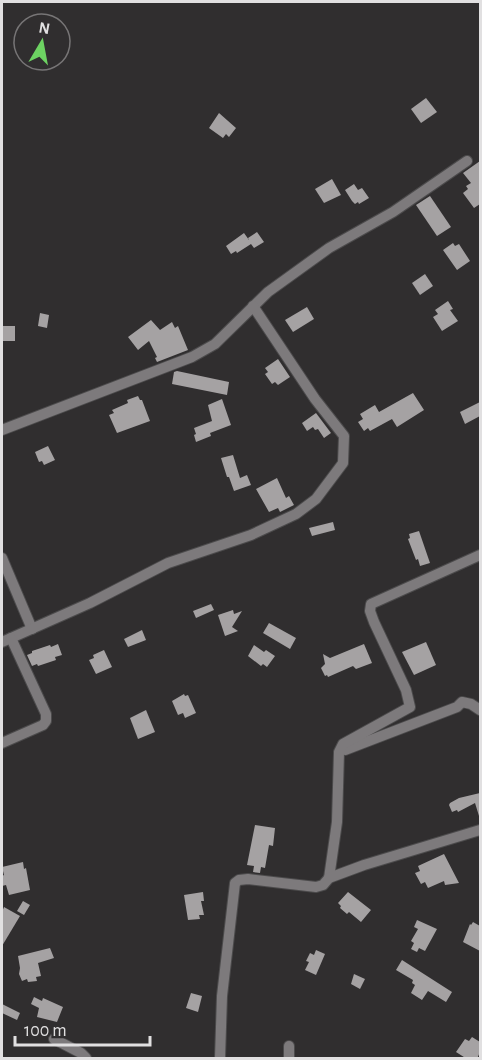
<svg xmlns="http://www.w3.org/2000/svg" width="482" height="1060" font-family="'Alegreya Sans',sans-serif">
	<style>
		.building { fill: #a5a2a3 }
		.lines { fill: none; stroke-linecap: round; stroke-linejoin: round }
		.minor-casing { stroke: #4c4b4c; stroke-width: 12 }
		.minor { stroke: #7d7a7c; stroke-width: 10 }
	</style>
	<rect width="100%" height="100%" fill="#302e2f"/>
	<g class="building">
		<path d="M426,98L437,112L421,123L411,109Z"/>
		<path d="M219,113L236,128L229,137L226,134L223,138L209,128Z"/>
		<path d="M480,161V204L474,208L463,193L468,189L466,186L471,183L463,173Z"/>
		<path d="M332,179L341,195L324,203L315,189Z"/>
		<path d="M354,184L358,190L362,188L369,198L359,204L358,202L355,204L352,201L345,190Z"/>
		<path d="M430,196L451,227L437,236L416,205Z"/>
		<path d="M257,232L264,242L254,248L251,244L237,253L236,251L231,254L226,246L244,233L249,240L248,238Z"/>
		<path d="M453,243L455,246L459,244L470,261L457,270L443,250Z"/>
		<path d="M425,274L433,286L420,295L412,283Z"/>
		<path d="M448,301L453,309L450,310L458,321L442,331L433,317L438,314L435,310Z"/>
		<path d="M307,307L314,319L293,332L285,320Z"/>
		<path d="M40,313L49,315L47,328L38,326Z"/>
		<path d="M151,320L160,330L172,322L175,328L178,326L188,350L157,362L155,358L157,357L149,341L138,350L128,337Z"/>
		<rect x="2" y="326" width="13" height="15"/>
		<path d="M278,359L290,377L278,385L275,382L272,384L265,374L268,372L265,368Z"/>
		<path d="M177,371L229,382L227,395L172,384L174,372Z"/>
		<path d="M413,393L424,410L397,427L392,419L370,431L368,428L364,431L358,422L363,419L360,414L375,405L379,412Z"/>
		<path d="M138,396L140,400H142L150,421L117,433L109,415L114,413L112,410L128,403L127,400Z"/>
		<path d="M222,399L231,425L210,433L211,436L196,442L194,435L196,434L194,428L212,421L208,405Z"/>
		<path d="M480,402V416L465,424L460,412Z"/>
		<path d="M316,413L331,433L324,438L318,429L315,430L313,427L307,431L302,423Z"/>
		<path d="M48,446L55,460L44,465L42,461L39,462L35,452Z"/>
		<path d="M233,455L240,478L247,475L251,485L234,491L229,477H227L221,458Z"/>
		<path d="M277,478L286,498L289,496L294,505L280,512L278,508L269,512L256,489Z"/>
		<path d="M333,522L335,530L312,536L309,528Z"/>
		<path d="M419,531L430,563L420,566L418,559L416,560L408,539L410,538L409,534Z"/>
		<path d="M211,604L214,610L196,618L193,611Z"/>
		<path d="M233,610L234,614L242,611L232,627L238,631L225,636L218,615Z"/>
		<path d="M269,623L296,638L290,649L263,633Z"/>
		<path d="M142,630L146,640L128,647L124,639Z"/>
		<path d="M426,642L436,665L414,675L402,652Z"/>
		<path d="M58,644L62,655L55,657L56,660L38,666L37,664L32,666L27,655L32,653V651L50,645L51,647Z"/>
		<path d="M364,644L372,663L356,669L353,666L328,677L327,675L325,676L321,668L325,664L323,654L330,658Z"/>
		<path d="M254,645L264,652L266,650L275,656L267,667L263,664L261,666L248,656Z"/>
		<path d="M104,650L112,667L96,674L89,660L94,658L93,655Z"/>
		<path d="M184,694L185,696L188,695L196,713L185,718L183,713L178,715L172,701Z"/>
		<path d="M146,710L155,732L138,739L130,718Z"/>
		<path d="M480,793V816H479L475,803L458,812L457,810L452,812L449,805L450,803L459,798Z"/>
		<path d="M255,825L275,828L273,846L269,845L265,868L261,867L260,873L253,872L254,866L247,865Z"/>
		<path d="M444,854L459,883L445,885L444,881L428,888L425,882L421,884L415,873L420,871L418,866Z"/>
		<path d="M23,862L24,869L26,868L30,890L9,895L6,885L2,886V876L4,875L2,867Z"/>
		<path d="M203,892L204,901H201L204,915H199L200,919L188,920L184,895Z"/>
		<path d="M348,892L371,910L361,922L349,912L347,914L340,908L341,906L338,903Z"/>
		<path d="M23,901L30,905L24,915L17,911Z"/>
		<path d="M4,907L20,916L2,946V912Z"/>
		<path d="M417,920L437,929L425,951L419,948L417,952L411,949L414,943L411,941L418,929L414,927Z"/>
		<path d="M473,922L480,926V951L463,942L470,924L471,925Z"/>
		<path d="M50,948L54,958L38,963L41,976L36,977L37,981L28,982L27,979L22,981L19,974L20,968L18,956Z"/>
		<path d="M316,950L325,954L316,975L305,970L309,962L306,961L310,953L314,955Z"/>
		<path d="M402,960L452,992L446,1002L428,991L422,1000L411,993L415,985L412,983L413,980L396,970Z"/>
		<path d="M354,974L365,979L360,989L351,984Z"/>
		<path d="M191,993L202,996L198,1012L186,1008Z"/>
		<path d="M34,997L42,1001L43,998L63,1007L57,1022L37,1017L39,1008L31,1004Z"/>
		<path d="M2,1004L20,1013L17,1020L2,1013Z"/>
		<path d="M472,1037L480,1042V1052L477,1059H467L456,1052L465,1039L469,1041Z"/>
	</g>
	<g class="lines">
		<defs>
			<g id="minor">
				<path d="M2,430L192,357L215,344L268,292L329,248L393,212L467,161"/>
				<path d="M2,558L32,629"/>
				<path d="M2,642L90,603L168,563L251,535L296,514L316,499L343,463L344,436L315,399L253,306"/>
				<path d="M2,743L43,725L46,721V714L11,638"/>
				<path d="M345,750L457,707L462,702L471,704L480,710"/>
				<path d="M329,878L337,822L339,752L343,744L410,707L406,690L374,622L370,611L371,604L480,555"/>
				<path d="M54,1039L81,1053L86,1058"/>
				<path d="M289,1046V1058"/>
				<path d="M220,1058L222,996L235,883L239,880L248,879L316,887L323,885L329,878L364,865L480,830"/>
			</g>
		</defs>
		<use href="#minor" class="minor-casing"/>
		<use href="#minor" class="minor"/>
	</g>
	<rect width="482" height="1060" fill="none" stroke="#e1e0e1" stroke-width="6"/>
	<g transform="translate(42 42) rotate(10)"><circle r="28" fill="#302e2f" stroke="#777576" stroke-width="1.5"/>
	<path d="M0-4.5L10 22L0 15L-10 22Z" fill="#6dd362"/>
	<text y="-9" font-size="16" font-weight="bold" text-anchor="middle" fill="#e1e0e1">N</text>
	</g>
	<path d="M15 1036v9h135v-9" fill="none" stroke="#e1e0e1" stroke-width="3"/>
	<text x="24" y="1036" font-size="18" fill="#e1e0e1" stroke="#302e2f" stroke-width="4.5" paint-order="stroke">100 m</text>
</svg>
